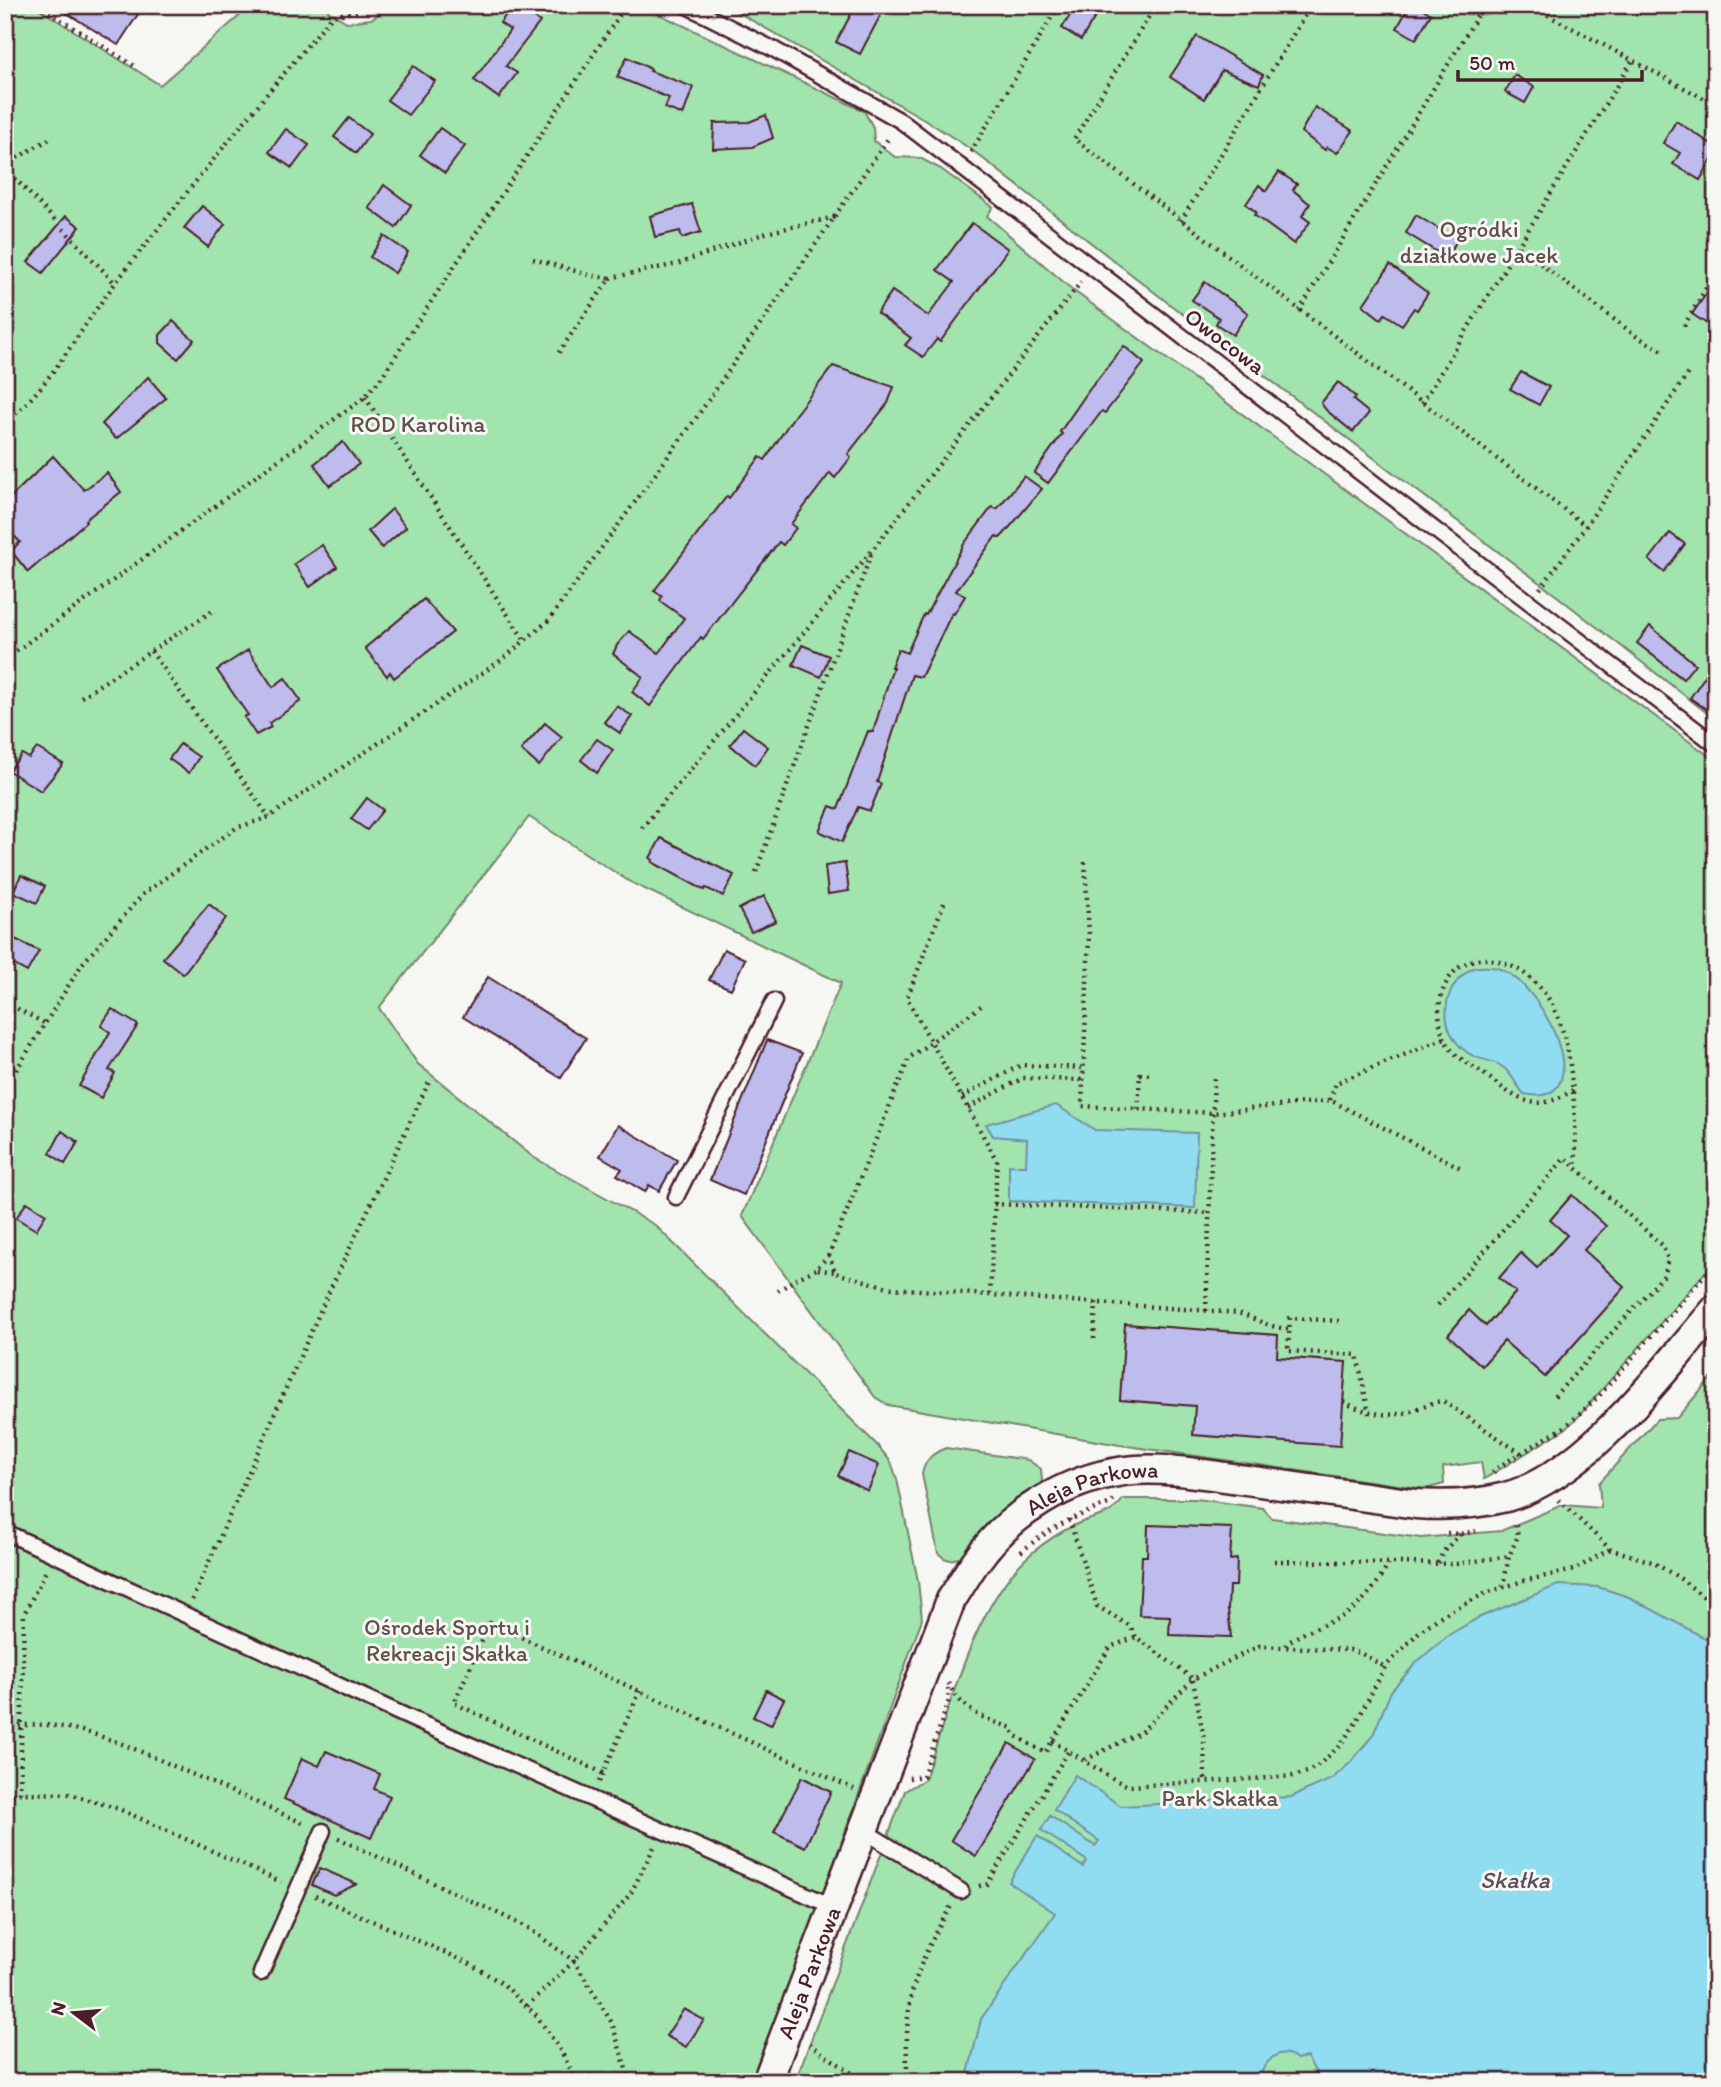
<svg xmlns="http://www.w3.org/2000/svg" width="1721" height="2087" font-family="Itim,sans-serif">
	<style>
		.green { fill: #a1e4ae; stroke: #76826c; stroke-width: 2 }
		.water { fill: #90dcf1; stroke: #7490a2; stroke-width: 2 }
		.building { fill: #bebbed; stroke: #4a1f2b; stroke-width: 2 }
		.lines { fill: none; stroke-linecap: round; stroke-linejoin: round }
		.service-casing { stroke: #4a1f2b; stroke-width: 19 }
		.minor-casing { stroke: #4a1f2b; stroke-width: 33 }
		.path { stroke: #4a1f2b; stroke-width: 4.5; stroke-dasharray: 2 5; stroke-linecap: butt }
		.service { stroke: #f6f6f2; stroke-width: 14 }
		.minor { stroke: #f6f6f2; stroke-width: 28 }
		.labels { text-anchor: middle; stroke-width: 6; stroke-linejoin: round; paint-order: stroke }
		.park-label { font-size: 23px; fill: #60504c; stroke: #f6f6f2 }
		.street-label { font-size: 23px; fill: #4a1f2b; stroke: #f6f6f2 }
		.water-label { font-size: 24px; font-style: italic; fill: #5c4e5c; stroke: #f6f6f2 }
	</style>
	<rect width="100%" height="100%" fill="#f6f6f2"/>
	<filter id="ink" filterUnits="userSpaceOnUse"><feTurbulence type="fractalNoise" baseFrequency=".0143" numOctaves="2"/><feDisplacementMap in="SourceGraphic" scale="14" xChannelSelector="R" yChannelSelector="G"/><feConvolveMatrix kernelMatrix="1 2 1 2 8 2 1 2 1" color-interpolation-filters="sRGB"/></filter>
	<g filter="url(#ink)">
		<g class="green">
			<path d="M5,5H33L160,85L252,5H330L328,11L347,22L371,19L394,5H640L864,111L873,127L874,141L895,157L920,158L941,169L993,207L987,216L1074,291L1716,761V1260L1577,1418L1565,1429L1484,1479L1481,1462L1443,1467L1444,1484L1425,1489L1120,1445L888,1405L875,1397L742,1216L841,983L630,882L529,817L379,1008L418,1064L533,1157L655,1225L877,1445L891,1462L897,1479L918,1581L922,1619L755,2082H5Z"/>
			<path d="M725,5H1716V720L1557,596L1172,306L972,150L924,119Z"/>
			<path d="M1716,1372V2082H795L905,1791L925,1779C949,1709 975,1601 1032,1553C1046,1541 1060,1532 1077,1524C1095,1516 1112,1516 1123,1499H1196L1263,1508L1272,1518L1421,1538L1501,1531L1562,1505L1601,1508L1599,1483L1657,1419L1677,1418Z"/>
			<path d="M946,1448L1028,1460L1041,1469L1042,1481L1039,1486L983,1531L962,1557L950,1560L944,1558L938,1553L922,1474C925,1460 932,1453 946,1448Z"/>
		</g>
		<g class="water">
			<path d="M1475,967C1482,967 1490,966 1497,968C1545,982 1602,1110 1524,1094C1516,1086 1513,1075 1504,1068C1494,1059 1479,1061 1468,1053C1436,1031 1440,984 1475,967Z"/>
			<path d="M1056,1105L1095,1130L1197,1133L1195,1208L1009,1201V1165L1026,1166L1027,1139L993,1136L986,1124Z"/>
			<path d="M1558,1585L1598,1587L1629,1597L1716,1644V2082H1321L1307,2057L1297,2059C1278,2044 1263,2063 1258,2082H966L981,2019L1055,1913L1009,1882L1037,1836L1083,1867L1087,1861L1041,1830L1050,1816L1095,1846L1099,1841L1054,1810L1075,1775L1121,1806L1291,1797L1332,1779L1351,1762L1373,1735L1391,1691L1417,1662L1447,1636L1478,1618Z"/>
		</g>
		<g class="building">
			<path d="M54,5H144L118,45Z"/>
			<path d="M513,5H517L540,22L506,66L517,73L499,98L474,80L510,30L500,23Z"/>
			<path d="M856,5H886L860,54L836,42Z"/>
			<path d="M1410,5H1417L1431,14L1416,39L1397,28Z"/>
			<path d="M1076,6L1095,17L1081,40L1062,28Z"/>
			<path d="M1197,36L1263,75L1259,85L1222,70L1204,99L1170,77Z"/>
			<path d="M627,57L651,69L650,71L693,87L683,115L665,108L669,98L617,77Z"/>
			<path d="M413,66L435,81L408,115L387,100Z"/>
			<path d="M1515,75L1534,87L1525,103L1505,92Z"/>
			<path d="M1315,107L1353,131L1337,153L1327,147L1325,150L1301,132Z"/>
			<path d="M766,115L773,138L752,147L713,149L714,123L749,122Z"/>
			<path d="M349,118L370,134L356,153L334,137Z"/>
			<path d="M1676,121L1716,147V152L1700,180L1673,164L1680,153L1663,143Z"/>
			<path d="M440,128L465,146L445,173L420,155Z"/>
			<path d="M286,129L309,145L292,168L269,152Z"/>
			<path d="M1279,172L1297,184L1293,190L1310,204L1302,216L1310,222L1294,244L1254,215L1256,212L1246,204L1259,185L1266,191Z"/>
			<path d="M384,185L411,205L396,228L369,208Z"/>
			<path d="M692,204L701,232L682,238L680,231L655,237L650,216Z"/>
			<path d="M202,206L225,224L208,247L184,228Z"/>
			<path d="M1416,215L1457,240L1447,258L1406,233Z"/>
			<path d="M66,216L80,227L43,273L28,262Z"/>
			<path d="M972,223L1008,249L940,342L937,339L923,357L905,345L911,338L877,313L892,291L928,316L954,282L937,270Z"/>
			<path d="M384,236L408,252L395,273L370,257Z"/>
			<path d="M1390,265L1428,293L1417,310L1414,308L1402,325L1385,314L1381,319L1363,305Z"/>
			<path d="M1716,280V330L1692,314Z"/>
			<path d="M1205,282L1248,313L1233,335L1216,324L1219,318L1192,300Z"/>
			<path d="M173,321L194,340L178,359L160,343V335Z"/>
			<path d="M1124,346L1144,363L1105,413L1102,411L1048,483L1034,473L1062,434L1060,432L1089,390Z"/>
			<path d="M833,366L894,387L888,403L848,454L851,457L835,478L830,473L791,524L796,528L783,545L779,542L703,639L701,637L650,706L632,692L643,677L613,654L617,645L629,631L659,653L684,618L660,601L662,596L654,591L727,496L729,498L760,457L765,460L794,416Z"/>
			<path d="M1521,372L1549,387L1539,405L1510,389Z"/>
			<path d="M148,377L166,398L116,439L102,424Z"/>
			<path d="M1338,382L1356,397L1353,400L1369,413L1353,432L1326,410L1321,403Z"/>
			<path d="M343,442L359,464L330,486L314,464Z"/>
			<path d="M53,456L84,490L107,473L121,492L85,520L86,522L28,572L11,551L20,542L5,526V503Z"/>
			<path d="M1024,476L1042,489L1004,534L1000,538L996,536L956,591L965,596L954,614L952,613L921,677L912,675L877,782L881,784L870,811L858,807L842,842L819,831L830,806L838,809L868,731L873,732L893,667H891L898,649L907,653L924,614L926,615L964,544L992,507L997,509Z"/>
			<path d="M392,509L406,527L382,548L368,531Z"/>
			<path d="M1670,533L1685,544L1664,572L1649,560Z"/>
			<path d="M322,545L337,567L310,587L294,564Z"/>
			<path d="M424,599L453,632L394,678L390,672L387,676L365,648Z"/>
			<path d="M1650,626L1695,664L1683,679L1637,643Z"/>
			<path d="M802,645L829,656L821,677L793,665Z"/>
			<path d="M248,650L273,687L285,678L301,701L269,723L271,727L256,735L244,717L248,715L217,670Z"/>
			<path d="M1716,660V701L1709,711L1690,698Z"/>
			<path d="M617,706L632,716L620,733L604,722Z"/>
			<path d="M545,723L562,737L539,766L521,750Z"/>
			<path d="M743,728L768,747L755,765L730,745Z"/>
			<path d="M597,739L613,750L597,773L581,760Z"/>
			<path d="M180,744L199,757L189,773L169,759Z"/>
			<path d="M37,748L63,764L41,791L9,771L22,754L29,758Z"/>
			<path d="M367,798L383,810L367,830L351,819Z"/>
			<path d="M661,838L734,875L723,896L706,888L704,890L652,862L653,860L650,858Z"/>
			<path d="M845,863L849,891L828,894L825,866Z"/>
			<path d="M21,875L45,886L37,903L13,892Z"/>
			<path d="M764,896L776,921L751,932L739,909Z"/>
			<path d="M209,904L226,918L183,974L163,958Z"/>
			<path d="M5,934L39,951L27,972L5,960Z"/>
			<path d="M724,949L745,959L731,989L709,980Z"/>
			<path d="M488,977L586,1038L561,1078L463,1017Z"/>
			<path d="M112,1009L138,1025L109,1070L115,1073L101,1098L79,1086L110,1032L101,1026Z"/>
			<path d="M767,1040L802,1053L744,1195L710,1180Z"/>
			<path d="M618,1125L677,1160L659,1191L649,1185L645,1192L617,1175L622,1169L600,1156Z"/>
			<path d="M62,1131L78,1142L65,1164L50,1153Z"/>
			<path d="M1572,1195L1606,1226L1584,1250L1625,1287L1545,1377L1504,1341L1482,1366L1448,1335L1469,1310L1486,1326L1516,1292L1499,1278L1521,1253L1537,1268L1567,1235L1550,1220Z"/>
			<path d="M27,1202L46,1214L36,1230L16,1218Z"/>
			<path d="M1125,1324L1278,1335L1277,1357L1346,1362L1340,1446L1193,1435L1195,1406L1120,1400Z"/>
			<path d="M849,1452L879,1465L868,1491L838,1476Z"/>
			<path d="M1148,1525L1232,1528L1230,1560L1237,1559L1236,1586H1229L1228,1609L1231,1637L1169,1635L1170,1616L1139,1615L1142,1556H1147Z"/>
			<path d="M766,1690L784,1699L771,1725L753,1717Z"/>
			<path d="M1009,1743L1035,1759L976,1856L951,1840Z"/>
			<path d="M326,1751L380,1774L374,1789L390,1796L371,1838L284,1799L302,1758L319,1766Z"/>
			<path d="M802,1777L831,1792L805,1847L774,1832Z"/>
			<path d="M320,1868L357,1884L334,1895L312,1885Z"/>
			<path d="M684,2009L704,2020L686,2047L666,2036Z"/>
		</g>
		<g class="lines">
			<defs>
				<g id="service">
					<path d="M685,5L775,50L901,121L1716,745"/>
					<path d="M676,1197L774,1001"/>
					<path d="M5,1532L412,1719L834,1907"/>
					<path d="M863,1830L961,1891"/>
					<path d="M261,1973L323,1831"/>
				</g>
				<g id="minor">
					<path id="s1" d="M767,2082L951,1600C960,1587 967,1573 977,1560C1010,1513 1067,1479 1124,1471C1164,1466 1207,1475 1246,1480C1303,1488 1359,1496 1416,1504C1445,1506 1478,1504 1506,1497C1588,1474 1661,1372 1716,1309"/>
				</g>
			</defs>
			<use href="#service" class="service-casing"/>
			<use href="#minor" class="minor-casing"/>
			<g class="path">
				<path d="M37,5L136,67L137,66"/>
				<path d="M1156,5L1074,139L1586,526"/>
				<path d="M1529,5L1716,105"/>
				<path d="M971,152L1059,5"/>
				<path d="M5,165L51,138"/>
				<path d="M5,168L115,283"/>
				<path d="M1181,221L1311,5"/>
				<path d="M1518,247L1636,336L1663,351"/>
				<path d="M533,259L593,276L610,278L557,355"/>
				<path d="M610,278L677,264L766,233L835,217"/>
				<path d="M1299,311L1484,5"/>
				<path d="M1684,326L1716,271"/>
				<path d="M1711,345L1716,348"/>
				<path d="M365,397L525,641"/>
				<path d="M1422,403L1632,61"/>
				<path d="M5,423C52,385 80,328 117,281C187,191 259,103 332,16L357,11L368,5"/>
				<path d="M1713,581L1716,584"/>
				<path d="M1540,589L1586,526L1688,373"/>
				<path d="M151,651L269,817"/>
				<path d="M5,659L365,397L381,378L626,5"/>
				<path d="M81,697L214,610"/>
				<path d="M642,828L873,549L1081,282"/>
				<path d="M1085,862L1089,935L1082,1106L1213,1113L1330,1100L1463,1169"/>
				<path d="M756,872L871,554"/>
				<path d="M944,903L907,998L997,1161L990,1294"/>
				<path d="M5,1002L44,1023"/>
				<path d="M981,1006L909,1058L829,1255L835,1273L892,1288L1238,1313C1258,1319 1266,1327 1289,1329"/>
				<path d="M5,1088L82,964L144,893L236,828L269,817L503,659L549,620L694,421L890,136"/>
				<path d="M1573,1090C1534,1116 1516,1098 1484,1074C1473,1066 1458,1059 1450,1048C1428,1018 1440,964 1480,959C1491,958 1501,962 1511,966C1564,990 1570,1054 1574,1104C1575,1125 1577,1146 1575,1167"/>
				<path d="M962,1097L1021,1065L1084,1068"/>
				<path d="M1330,1100L1336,1083L1445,1038"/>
				<path d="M968,1108L1023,1078L1084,1080"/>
				<path d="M1138,1109L1140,1074L1151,1075"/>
				<path d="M994,1204L1210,1213"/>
				<path d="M829,1255L816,1269L834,1272"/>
				<path d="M778,1291L796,1279L816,1269"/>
				<path d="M1438,1305L1565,1158L1662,1245L1668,1259L1665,1274L1551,1400"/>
				<path d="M1206,1311L1214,1075"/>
				<path d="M1339,1321L1290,1318L1288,1351L1357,1355L1369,1414"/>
				<path d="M1094,1339L1096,1302"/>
				<path d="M1343,1402C1367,1413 1390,1420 1416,1409C1426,1405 1433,1402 1443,1401L1522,1454"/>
				<path d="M1493,1473L1495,1469L1566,1426L1599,1396L1716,1262"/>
				<path d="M1559,1500L1610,1549L1652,1562L1678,1577L1716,1606"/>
				<path d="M1069,1519L1097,1606L1130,1626L1136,1637"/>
				<path d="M1447,1533L1460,1534L1476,1531"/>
				<path d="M1021,1552C1050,1527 1076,1516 1111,1503L1115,1498"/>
				<path d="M1274,1561L1456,1564L1509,1556"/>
				<path d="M1438,1563L1443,1552L1460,1534"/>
				<path d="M1503,1587L1509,1556L1518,1536L1515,1520"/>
				<path d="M192,1600L327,1296L430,1080"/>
				<path d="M1286,1646C1293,1634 1329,1624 1343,1616C1362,1605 1379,1583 1389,1563"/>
				<path d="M1193,1680L1204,1739L1205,1783"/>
				<path d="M948,1683C963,1712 983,1718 1012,1728L1014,1735L1045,1753L1110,1647L1136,1637L1193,1679L1259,1646L1350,1650L1362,1654L1385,1667"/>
				<path d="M5,1728C68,1713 138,1751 194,1775C232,1792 270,1808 307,1825"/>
				<path d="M1052,1741L1117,1781L1129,1786L1269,1778L1293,1776L1307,1772L1317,1766L1339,1747L1357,1721L1385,1667L1419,1632L1441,1616L1486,1593L1523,1581L1574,1570L1610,1549"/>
				<path d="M1085,1760L1141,1732L1193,1679"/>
				<path d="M603,1773L454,1703L490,1623L854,1789"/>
				<path d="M909,1778L923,1776L949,1700L948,1688"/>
				<path d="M599,1782L640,1691"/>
				<path d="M20,1793L24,1614L47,1569"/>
				<path d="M5,1796L20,1793L69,1794L119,1809L281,1882"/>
				<path d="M338,1838L527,1927L574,1961L612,2023L630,2082"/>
				<path d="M979,1886L987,1884L1068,1752"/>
				<path d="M315,1896L467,1962L503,1984L537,2016L562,2053L577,2082"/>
				<path d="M527,2006L574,1961L631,1893L654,1847"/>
				<path d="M809,2044L865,2082"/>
				<path d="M907,2082C907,2060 906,2038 908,2017C912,1976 931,1940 951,1906"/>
			</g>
			<use href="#service" class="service"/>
			<use href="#minor" class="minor"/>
		</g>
	</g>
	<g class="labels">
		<g class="park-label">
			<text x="1479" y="237">Ogródki<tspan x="1479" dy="26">działkowe Jacek</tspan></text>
			<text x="418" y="432">ROD Karolina</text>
			<text x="447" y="1635">Ośrodek Sportu i<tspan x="447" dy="26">Rekreacji Skałka</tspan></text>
			<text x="1220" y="1806">Park Skałka</text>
		</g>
		<g class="street-label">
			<text transform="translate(1225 341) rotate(37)" y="8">Owocowa</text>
			<text dy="8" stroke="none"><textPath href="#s1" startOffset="705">Aleja Parkowa</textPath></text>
			<text dy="8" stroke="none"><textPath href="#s1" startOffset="117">Aleja Parkowa</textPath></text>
		</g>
		<g class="water-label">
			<text x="1515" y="1888">Skałka</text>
		</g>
	</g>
	<rect width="1721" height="2087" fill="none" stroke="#f6f6f2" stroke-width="28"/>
	<rect x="14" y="14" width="1693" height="2059" fill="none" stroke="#4a1f2b" stroke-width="2.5" filter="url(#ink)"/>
	<g transform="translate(74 2013) rotate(286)" stroke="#f6f6f2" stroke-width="5" paint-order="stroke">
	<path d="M0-5L12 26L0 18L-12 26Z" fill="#4a1f2b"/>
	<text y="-10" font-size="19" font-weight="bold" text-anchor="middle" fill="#4a1f2b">N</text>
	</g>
	<path d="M1458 70v10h184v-10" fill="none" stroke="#4a1f2b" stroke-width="3.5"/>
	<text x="1469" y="70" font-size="21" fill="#4a1f2b" stroke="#f6f6f2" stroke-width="5" paint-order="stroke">50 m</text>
</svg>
